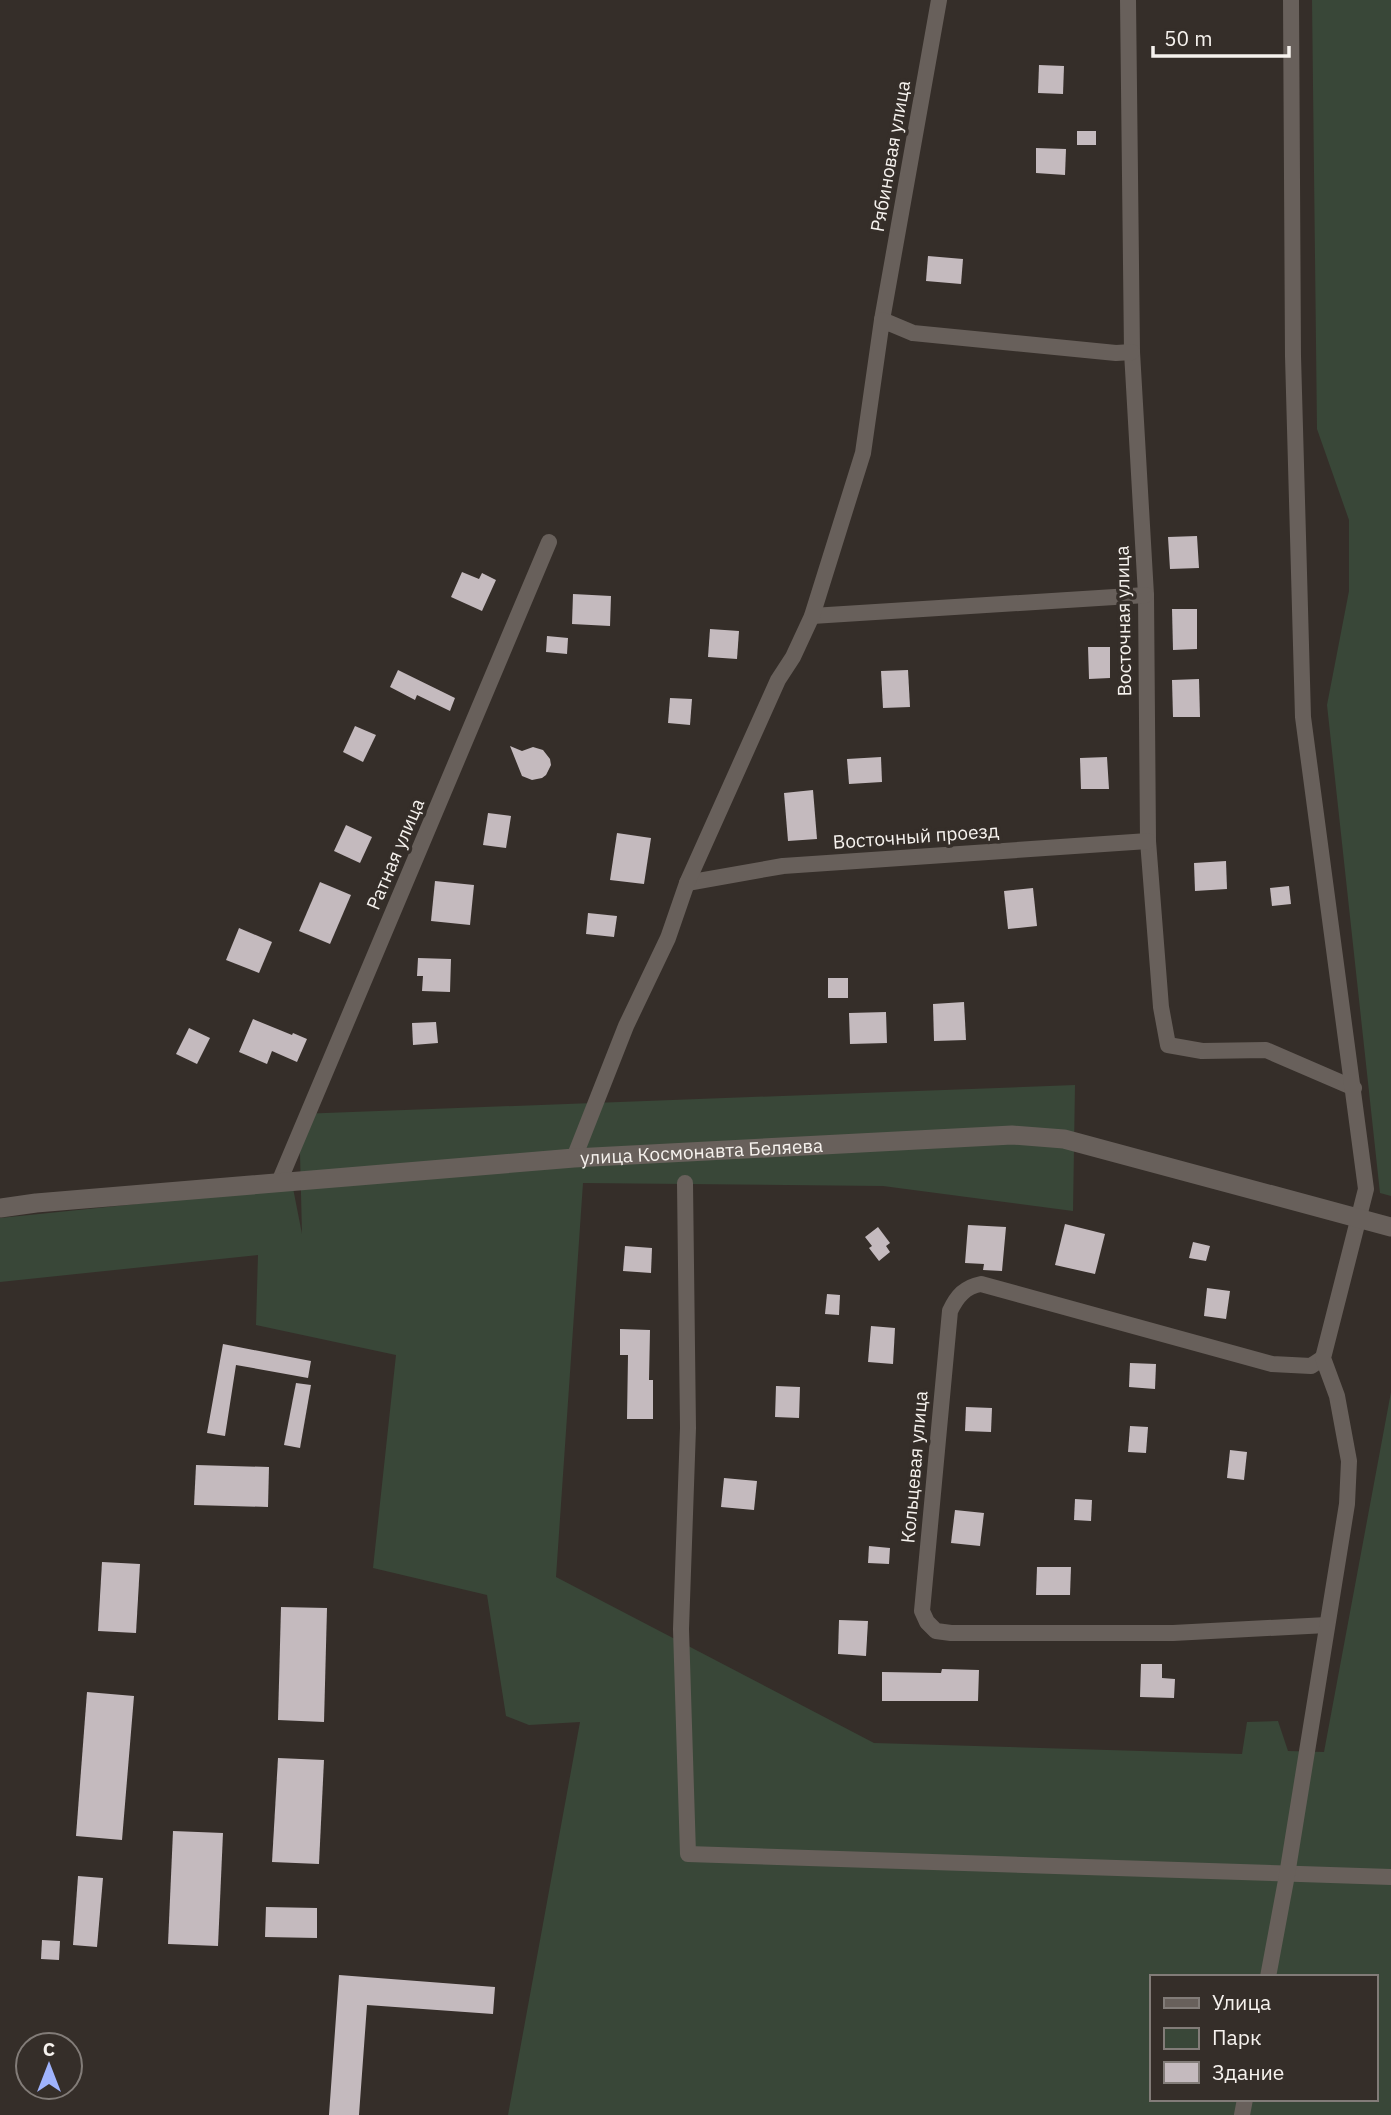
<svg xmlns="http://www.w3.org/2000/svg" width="1391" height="2115" font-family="'IBM Plex Sans',sans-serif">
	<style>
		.green { fill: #394738; fill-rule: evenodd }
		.building { fill: #c4babe }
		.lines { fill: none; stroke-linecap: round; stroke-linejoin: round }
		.minor { stroke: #68605b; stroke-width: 16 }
		.tertiary { stroke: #68605b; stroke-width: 19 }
		.labels { text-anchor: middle; stroke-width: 7; stroke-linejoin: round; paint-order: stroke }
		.street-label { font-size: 19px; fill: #f6f2ee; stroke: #352e29 }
	</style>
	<rect width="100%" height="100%" fill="#352e29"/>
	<g class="green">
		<path d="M1312,0H1391V1196L1380,1193L1327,705L1349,591V520L1317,429Z"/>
		<path d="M1075,1085L1073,1211L883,1186L583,1183L556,1577L874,1743L1242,1754L1247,1722L1278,1721L1288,1751L1324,1752L1391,1392V2115H508L580,1722L529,1725L506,1716L487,1595L373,1568L396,1355L256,1325L258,1255L0,1282V1218L293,1188L302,1234L299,1114ZM1151,1977H1375V2099H1151Z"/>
	</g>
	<g class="building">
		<path d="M1039,65L1064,66L1063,94L1038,93Z"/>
		<rect x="1077" y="131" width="19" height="14"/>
		<path d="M1036,148L1066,149L1065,175L1036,173Z"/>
		<path d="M928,256L963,259L961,284L926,281Z"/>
		<path d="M1197,536L1199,568L1170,569L1168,537Z"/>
		<path d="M462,572L479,579L482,573L496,580L482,611L451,597Z"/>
		<path d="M573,594L611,596L610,626L572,624Z"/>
		<path d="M1172,609H1197V649L1173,650Z"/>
		<path d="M710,629L739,631L737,659L708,657Z"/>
		<path d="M547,636L568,638L567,654L546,652Z"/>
		<path d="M1088,647H1110V678L1089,679Z"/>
		<path d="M398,670L455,698L450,711L417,695L415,700L390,687Z"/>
		<path d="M908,670L910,707L883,708L881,671Z"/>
		<path d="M1199,679L1200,717H1173L1172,680Z"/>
		<path d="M670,698L692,699L690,725L668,723Z"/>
		<path d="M355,726L376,735L363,762L343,752Z"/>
		<path d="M510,746L522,751L533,747L543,750L550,759L551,765L546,775L542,778L532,780L522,776Z"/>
		<path d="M881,757L882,782L849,784L847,759Z"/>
		<path d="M1107,757L1109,789H1081L1080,758Z"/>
		<path d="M813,790L817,839L788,841L784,793Z"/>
		<path d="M488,813L511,816L506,848L483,845Z"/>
		<path d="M346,825L372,837L360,863L334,851Z"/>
		<path d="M617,833L651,838L644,884L610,880Z"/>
		<path d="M1226,861L1227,889L1195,891L1194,863Z"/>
		<path d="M435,881L474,885L470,925L431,921Z"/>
		<path d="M320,882L351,895L330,944L299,931Z"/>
		<path d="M1289,886L1291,904L1272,906L1270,888Z"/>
		<path d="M1033,888L1037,926L1008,929L1004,891Z"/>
		<path d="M588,913L617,916L614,937L586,934Z"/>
		<path d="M239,928L272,942L259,973L226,960Z"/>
		<path d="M418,958L451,959L450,992L422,991L423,976H417Z"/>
		<rect x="828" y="978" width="20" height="20"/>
		<path d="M964,1002L966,1040L934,1041L933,1004Z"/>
		<path d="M886,1012L887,1043L850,1044L849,1013Z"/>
		<path d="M253,1019L292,1035L293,1033L307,1039L297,1062L272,1051L267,1064L239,1052Z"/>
		<path d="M436,1022L438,1043L413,1045L412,1023Z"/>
		<path d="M189,1028L210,1038L197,1064L176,1054Z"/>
		<path d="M1065,1224L1105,1234L1095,1274L1055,1265Z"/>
		<path d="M968,1225L1006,1227L1002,1271L983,1270L984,1264L965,1263Z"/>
		<path d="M878,1227L890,1243L886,1246L890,1252L879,1261L869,1248L872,1246L865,1237Z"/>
		<path d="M1193,1242L1210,1246L1206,1261L1189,1258Z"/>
		<path d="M625,1246L652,1248L651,1273L623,1271Z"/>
		<path d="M1207,1288L1230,1291L1226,1319L1204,1316Z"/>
		<path d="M827,1294L840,1295L839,1315L825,1314Z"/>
		<path d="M871,1326L895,1328L893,1364L868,1362Z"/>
		<path d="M620,1329L650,1330L649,1380H653V1419H627L628,1355H620Z"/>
		<path d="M223,1344L311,1361L308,1378L236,1365L225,1436L207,1433Z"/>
		<path d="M1130,1363L1156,1364L1155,1389L1129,1387Z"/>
		<path d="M296,1383L311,1385L300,1448L284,1445Z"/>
		<path d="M776,1386L800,1387L799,1418L775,1417Z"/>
		<path d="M966,1407L992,1408L991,1432L965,1431Z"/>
		<path d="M1130,1426L1148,1427L1146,1453L1128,1452Z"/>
		<path d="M1230,1450L1247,1452L1244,1480L1227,1478Z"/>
		<path d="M196,1465L269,1467L268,1507L194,1505Z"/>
		<path d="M724,1478L757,1481L754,1510L721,1507Z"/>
		<path d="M1075,1499L1092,1500L1091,1521L1074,1520Z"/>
		<path d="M955,1510L984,1513L980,1546L951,1543Z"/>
		<path d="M869,1546L890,1548L889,1564L868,1563Z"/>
		<path d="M102,1562L140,1564L136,1633L98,1631Z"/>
		<path d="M1037,1567H1071L1070,1595H1036Z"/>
		<path d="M281,1607L327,1608L324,1722L278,1720Z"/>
		<path d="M839,1620L868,1621L866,1656L838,1654Z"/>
		<path d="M1141,1664H1162V1678L1175,1679L1174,1698L1140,1697Z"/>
		<path d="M942,1669L979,1670L978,1701H882V1672L941,1673Z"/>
		<path d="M87,1692L134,1696L122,1840L76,1836Z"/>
		<path d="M278,1758L324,1760L319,1864L272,1862Z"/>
		<path d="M173,1831L223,1833L218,1946L168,1944Z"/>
		<path d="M78,1876L103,1878L97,1947L73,1945Z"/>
		<path d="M266,1907L317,1908V1938L265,1937Z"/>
		<path d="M42,1940L60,1941L59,1960L41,1959Z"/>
		<path d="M339,1975L495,1987L493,2014L367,2005L359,2115H329Z"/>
	</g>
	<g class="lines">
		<g class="minor">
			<path d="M1128,0L1132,352L1146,595L1148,841L1161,1007L1168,1045L1202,1051L1266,1050L1354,1088"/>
			<path d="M882,320L939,0"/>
			<path d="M812,616L1146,595"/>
			<path d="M687,883L783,866L1148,841"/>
			<path d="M574,1158L626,1026L668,938L687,883L778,680L793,657L812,616L863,453L882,320L913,333L1116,353L1132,352"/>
			<path d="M279,1182L549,542"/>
			<path d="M685,1183L688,1428L681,1629L688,1854L1391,1877"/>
			<path d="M1323,1358L1311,1366L1272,1364L981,1284C965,1287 957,1296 950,1311L922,1611L927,1622L936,1631L951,1633H1173L1327,1625"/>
			<path d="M1268,1977L1287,1875L1347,1504L1349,1461L1337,1396L1323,1358L1366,1189L1303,717L1293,356L1291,0"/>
			<path d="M1242,2115L1245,2099"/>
		</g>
		<path class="tertiary" id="s1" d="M0,1208L36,1203L574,1158L1012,1135L1064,1139L1391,1227"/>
	</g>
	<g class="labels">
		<g class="street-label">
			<text transform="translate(890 156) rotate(-80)" y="7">Рябиновая улица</text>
			<text transform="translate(1123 621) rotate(-91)" y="7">Восточная улица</text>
			<text transform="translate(916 836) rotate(-4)" y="7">Восточный проезд</text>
			<text transform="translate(395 854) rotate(-67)" y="7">Ратная улица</text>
			<text dy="7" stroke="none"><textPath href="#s1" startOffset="704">улица Космонавта Беляева</textPath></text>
			<text transform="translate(914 1467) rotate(-85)" y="7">Кольцевая улица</text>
		</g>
	</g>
	<rect x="1150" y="1975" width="228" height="126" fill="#352e29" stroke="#827c78" stroke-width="2"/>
	<rect x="1164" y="1998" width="35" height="10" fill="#68605b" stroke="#827c78" stroke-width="2"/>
	<text x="1212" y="2010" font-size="21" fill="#f6f2ee">Улица</text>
	<rect x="1164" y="2028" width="35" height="21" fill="#394738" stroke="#827c78" stroke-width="2"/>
	<text x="1212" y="2045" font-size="21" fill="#f6f2ee">Парк</text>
	<rect x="1164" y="2062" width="35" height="21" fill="#c4babe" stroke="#827c78" stroke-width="2"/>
	<text x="1212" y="2080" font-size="21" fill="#f6f2ee">Здание</text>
	<g transform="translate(49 2066)"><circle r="33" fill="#352e29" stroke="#827c78" stroke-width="2"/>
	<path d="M0-5L12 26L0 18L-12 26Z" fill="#9fb3fd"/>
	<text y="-10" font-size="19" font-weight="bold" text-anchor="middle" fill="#f6f2ee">С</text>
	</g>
	<path d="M1153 46v10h136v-10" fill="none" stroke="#f6f2ee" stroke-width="3.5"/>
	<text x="1164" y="46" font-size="21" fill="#f6f2ee" stroke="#352e29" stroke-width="5" paint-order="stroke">50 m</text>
</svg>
